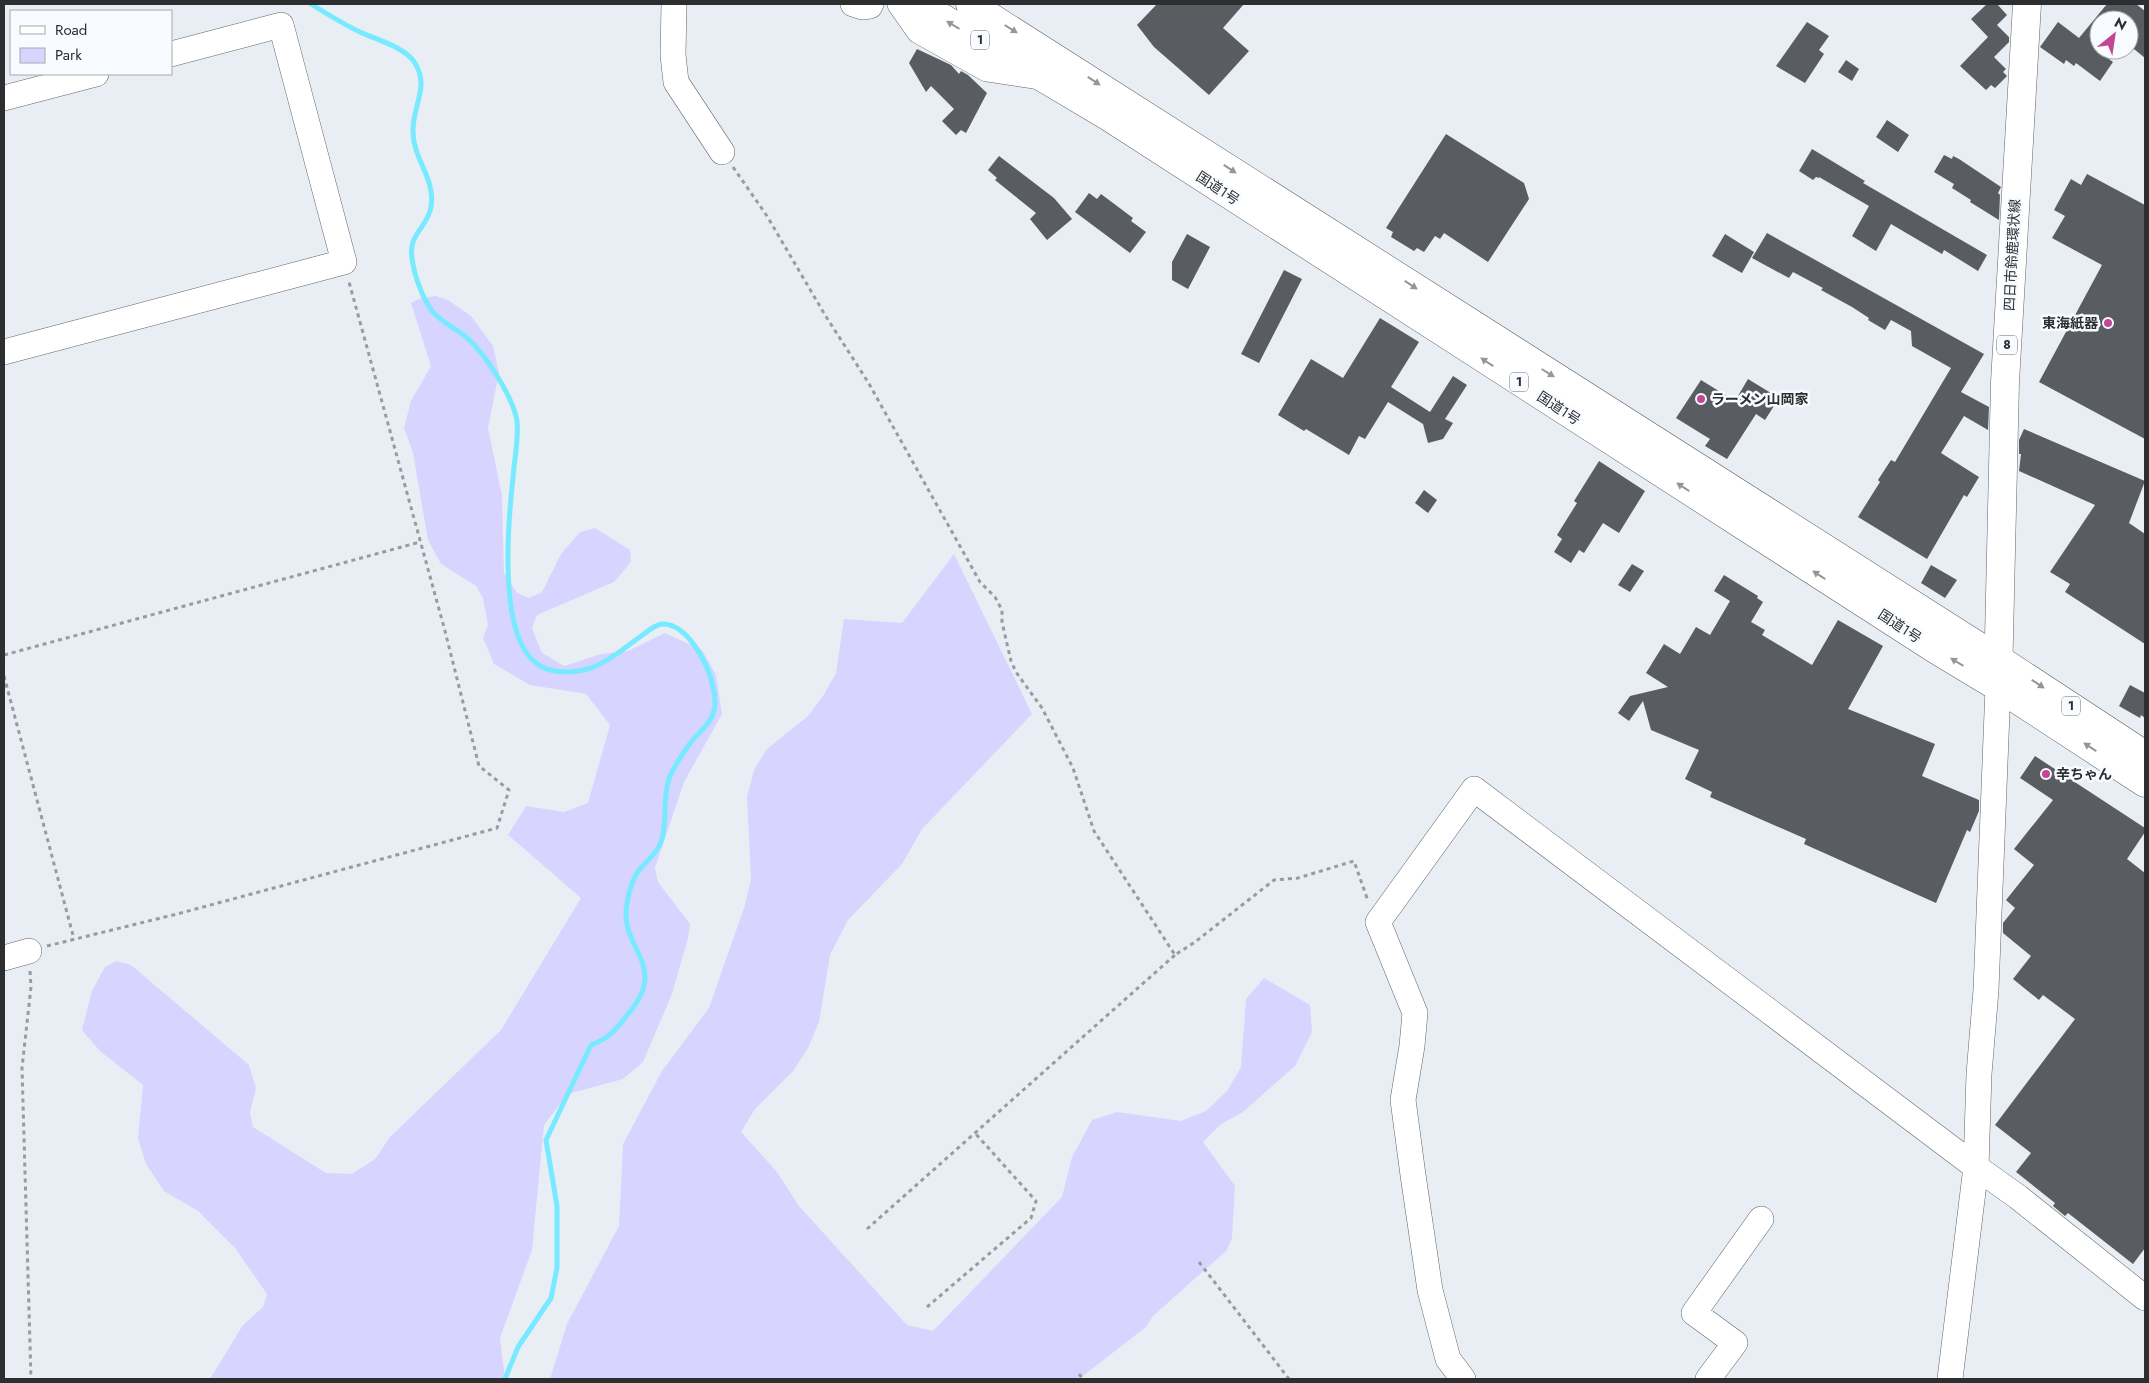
<svg xmlns="http://www.w3.org/2000/svg" width="2149" height="1383" font-family="Jost,'Noto Sans JP',sans-serif">
<rect width="100%" height="100%" fill="#e9eef4"/>
<!-- green -->
<path fill="#d7d5ff" d="M436 296 448 300 471 316 493 346 499 373 488 428 502 496 504 573 517 593 529 598 542 592 561 554 580 532 595 528 630 550 631 562 614 582 537 615 532 628 542 653 564 666 601 654 628 651 665 633 702 650 716 675 722 714 684 782 655 868 658 882 690 924 688 938 672 994 643 1062 623 1079 568 1094 544 1125 532 1250 500 1338 505 1379H210L243 1325 263 1307 267 1294 235 1248 198 1211 164 1191 146 1164 138 1139 143 1085 100 1051 82 1030 92 991 105 967 116 961 131 965 249 1065 256 1088 250 1113 253 1127 326 1173 352 1174 375 1159 390 1137 501 1030 581 898 508 835 526 806 564 812 588 803 610 725 586 694 530 685 494 664 483 638 488 625 483 598 476 586 441 564 428 540 413 453 404 428 411 401 431 366 411 303 421 298Z
M954 554 1032 714 922 829 902 864 848 920 830 955 819 1022 808 1048 794 1070 755 1109 741 1132 777 1172 799 1206 907 1325 933 1331 1062 1197 1072 1157 1092 1120 1117 1112 1181 1121 1206 1111 1227 1091 1241 1067 1246 999 1264 978 1310 1005 1312 1032 1295 1066 1243 1112 1221 1124 1203 1142 1235 1186 1232 1238 1227 1250 1153 1316 1146 1327 1079 1379H550L567 1324 619 1226 623 1144 662 1071 709 1008 745 905 751 879 747 797 754 770 767 749 808 716 823 696 836 673 844 619 902 623Z"/>
<g fill="none" stroke-linecap="round" stroke-linejoin="round">
<!-- stream -->
<path stroke="#78eaff" stroke-width="5" d="M311 4C327 14 343 24 360 32 377 40 405 47 415 63 430 88 412 106 413 132 413 159 436 179 431 207 428 227 408 234 412 258 414 275 422 297 432 311 441 322 455 328 466 337 485 353 513 397 517 421 519 439 514 460 513 478 508 523 503 590 517 633 523 652 535 668 555 671 594 677 614 655 644 634 649 630 655 625 662 624 688 623 709 666 713 687 715 695 716 706 713 714 709 726 698 733 691 742 683 753 674 766 669 779 662 799 668 822 661 842 657 853 647 861 639 870 632 880 629 891 627 903 618 950 671 964 628 1014 616 1029 610 1038 591 1045L546 1140 557 1206V1268L551 1298 518 1347 505 1379"/>
</g>
<!-- building -->
<path fill="#595c61" d="M1157 4H1244L1223 28 1249 51 1209 95 1154 47 1137 25Z
M1987 4H1997L2007 15 1997 25 2009 37V42L1994 57 2006 69 2003 72 2007 76 1995 88 1991 85 1986 90 1960 66 1988 37 1971 19Z
M2107 4H2136L2145 11V58L2129 45V20H2099V52L2113 62 2100 81 2076 63 2074 66 2066 60 2064 64 2040 47 2058 22 2079 38Z
M1807 22 1829 36 1819 50 1824 54 1805 83 1776 66Z
M917 49 951 65 959 74 961 71 968 75 987 93 966 133 961 130 956 135 942 121 954 109 931 86 926 92 909 63Z
M1846 60 1859 69 1852 81 1838 72Z
M1887 120 1909 135 1898 152 1876 137Z
M1446 134 1524 183 1529 199 1488 262 1444 233 1440 239 1435 236 1424 252 1417 248 1414 251 1391 237 1393 232 1386 228Z
M1812 149 1865 181 1863 183 1987 255 1978 271 1944 250 1942 254 1891 224 1876 251 1852 236 1869 206 1819 177V178L1816 177 1813 180 1799 171Z
M1944 155 1952 159 1953 156 1959 159 2001 187 1998 193 2000 195 1999 220 1970 202 1971 200 1952 188 1954 184 1934 172Z
M999 156 1054 198 1072 219 1047 240 1030 219 1036 213 995 180 997 178 988 170Z
M2087 174 2145 205V439L2039 382 2102 265 2052 238 2065 216 2054 210 2071 179 2081 185Z
M1089 193 1097 199 1101 194 1133 218 1131 221 1146 232 1130 253 1075 212Z
M1767 233 1984 354 1961 392 1989 407 1988 430 1964 416 1941 453 1979 477 1967 497 1964 495 1927 559 1858 517 1880 482 1878 480 1891 460 1895 462 1951 368 1912 346 1911 331 1891 320 1885 330 1868 320 1869 318 1852 307 1821 290 1823 288 1793 272 1789 278 1752 258Z
M1187 234 1210 247 1188 289 1172 280V262Z
M1725 234 1754 252 1742 273 1712 256Z
M1284 270 1302 279 1259 363 1241 354Z
M1380 318 1419 342 1391 387 1430 412 1453 376 1467 385 1445 419 1453 423 1443 439 1428 443 1423 424 1388 402 1365 439 1359 436 1349 455 1306 429 1304 431 1278 415 1311 359 1343 378Z
M1748 379 1779 398 1765 420 1756 414 1727 459 1705 446 1710 439 1676 418 1701 380 1735 401Z
M2024 429 2145 481 2129 523 2145 534V644L2065 592 2070 584 2050 572 2095 505 2019 471 2021 454H2019V440Z
M1599 461 1645 491 1619 533 1603 523 1584 553 1579 550 1571 563 1554 552 1562 539 1557 535 1577 503 1574 501Z
M1424 490 1437 500 1428 513 1415 503Z
M1632 564 1644 571 1630 592 1618 585Z
M1931 565 1957 580 1945 598 1921 583Z
M1724 575 1758 596 1757 598 1763 602 1751 622 1765 630 1762 635 1812 665 1838 620 1883 646 1848 709 1935 744 1922 776 1979 800V811L1970 832 1967 830 1936 903 1804 844 1806 839 1710 797 1712 792 1685 779 1699 750 1651 730 1643 701 1629 721 1618 713 1630 696 1668 687 1646 673 1664 644 1680 654 1696 627 1710 635 1730 601 1714 591Z
M2130 685 2145 693V718L2141 715 2140 718 2119 706Z
M2035 756 2145 828V832L2127 859 2145 873V1248L2133 1264 2068 1213 2065 1216 2053 1206 2055 1203 2016 1172 2031 1153 1995 1125 2075 1019 2043 995 2039 1000 2013 979 2031 956 2003 933V923L2015 908 2006 900 2034 865 2014 849 2053 800 2020 778Z"/>
<g fill="none" stroke-linecap="round" stroke-linejoin="round">
<!-- minor casing -->
<g stroke="#606569" stroke-width="26">
<path id="minor" d="M674 4 673 55 676 82 722 152
M853 4 862 7 870 6 871 4
M900 4 919 31 987 69 1040 77
M4 98 96 74
M4 352 344 262 281 25 171 54
M4 958 29 951
M1463 1379 1448 1359 1430 1290 1413 1175 1403 1100 1412 1046 1415 1013 1378 922 1474 789 1976 1167 2018 1197 2145 1298
M1708 1379 1735 1343 1694 1313 1761 1219
M1950 1379 1976 1167 1979 1074 1986 990 1998 687"/>
</g>
<!-- major casing -->
<g stroke="#606569" stroke-width="29">
<path id="major" d="M1998 680 2005 382 2027 4"/>
</g>
<!-- highway casing -->
<g stroke="#606569" stroke-width="29">
<path id="highway" d="M919 4 1109 117 1935 649 1998 687 2145 783
M970 4 1997 658 2145 755"/>
</g>
<!-- path -->
<path stroke="#989ba0" stroke-width="3" stroke-dasharray="4 4" stroke-linecap="butt" d="M733 167 767 216 825 315 868 382 980 582 995 597 1002 610V622L1011 661 1016 672 1042 708 1073 768 1094 831 1175 955 1195 942 1274 880 1298 878 1354 861 1368 901
M4 655 420 542
M4 676 74 939
M47 946 177 914 497 828 509 790 479 766 445 631 349 282
M30 971 31 987 22 1068 31 1379
M867 1229 1175 955
M1199 1262 1289 1379
M927 1307 1031 1218 1036 1201 975 1133
M1079 1374 1083 1379"/>
<!-- minor -->
<use href="#minor" stroke="#fff" stroke-width="25"/>
<!-- major -->
<use href="#major" stroke="#fff" stroke-width="28"/>
<!-- highway -->
<use href="#highway" stroke="#fff" stroke-width="28"/>
</g>
<!-- one-way arrows -->
<defs><path id="oneway-solid" d="M-6-.8H1V-3.2L6.5 0L1 3.2V.8H-6Z" transform="scale(1.25)"/></defs>
<g fill="#969698">
<use href="#oneway-solid" transform="translate(953 25) rotate(-149)"/>
<use href="#oneway-solid" transform="translate(1011 29) rotate(32)"/>
<use href="#oneway-solid" transform="translate(1094 81) rotate(33)"/>
<use href="#oneway-solid" transform="translate(1230 169) rotate(33)"/>
<use href="#oneway-solid" transform="translate(1411 285) rotate(33)"/>
<use href="#oneway-solid" transform="translate(1487 362) rotate(-147)"/>
<use href="#oneway-solid" transform="translate(1548 373) rotate(32)"/>
<use href="#oneway-solid" transform="translate(1683 487) rotate(-147)"/>
<use href="#oneway-solid" transform="translate(1819 575) rotate(-147)"/>
<use href="#oneway-solid" transform="translate(1957 662) rotate(-149)"/>
<use href="#oneway-solid" transform="translate(2038 684) rotate(33)"/>
<use href="#oneway-solid" transform="translate(2090 747) rotate(-147)"/>
</g>
<!-- markers -->
<g fill="#c34694" stroke="#f8fbff" stroke-width="2">
<circle cx="2108" cy="323" r="5"/>
<circle cx="1701" cy="399" r="5"/>
<circle cx="2046" cy="774" r="5"/>
</g>
<g text-anchor="middle" stroke-width="5" stroke-linejoin="round" paint-order="stroke">
<!-- shield labels -->
<g fill="#f8fbff" stroke="#696c6e" stroke-width="1">
<rect x="971" y="30.5" width="18" height="19" rx="4"/>
<rect x="1997" y="335.5" width="20" height="19" rx="4"/>
<rect x="1510" y="372.5" width="18" height="19" rx="4"/>
<rect x="2062" y="696.5" width="18" height="19" rx="4"/>
</g>
<g font-size="12" font-weight="bold" fill="#2c2e30">
<text x="980" y="44">1</text>
<text x="2007" y="349">8</text>
<text x="1519" y="386">1</text>
<text x="2071" y="710">1</text>
</g>
<!-- street labels -->
<g font-size="14" fill="#2c2e30" stroke="#f8fbff">
<text transform="translate(1218 188) rotate(33)" y="5">国道1号</text>
<text transform="translate(2012 255) rotate(-87)" y="5">四日市鈴鹿環状線</text>
<text transform="translate(1559 408) rotate(33)" y="5">国道1号</text>
<text transform="translate(1900 626) rotate(33)" y="5">国道1号</text>
</g>
<!-- poi labels -->
<g font-size="14" font-weight="bold" fill="#2c2e30" stroke="#f8fbff" text-anchor="start">
<text x="2098" y="328" text-anchor="end">東海紙器</text>
<text x="1711" y="404">ラーメン山岡家</text>
<text x="2056" y="779">辛ちゃん</text>
</g>
</g>
<!-- border -->
<rect width="2149" height="1383" fill="none" stroke="#2c2e30" stroke-width="10"/>
<!-- legend -->
<rect x="10" y="10" width="162" height="65" fill="#f8fbff" stroke="#a6a9ac"/>
<rect x="20" y="26" width="25" height="8" fill="#ffffff" stroke="#a6a9ac"/>
<text x="55" y="35" font-size="15" fill="#2c2e30">Road</text>
<rect x="20" y="48" width="25" height="15" fill="#d7d5ff" stroke="#a6a9ac"/>
<text x="55" y="60" font-size="15" fill="#2c2e30">Park</text>
<!-- north arrow -->
<g transform="translate(2114 35) rotate(30)"><circle r="24" fill="#f8fbff" stroke="#a6a9ac"/>
<path d="M0-4L9 19L0 12L-9 19Z" fill="#c34694"/>
<text y="-8" font-size="14" font-weight="bold" text-anchor="middle" fill="#2c2e30">N</text>
</g>
</svg>
